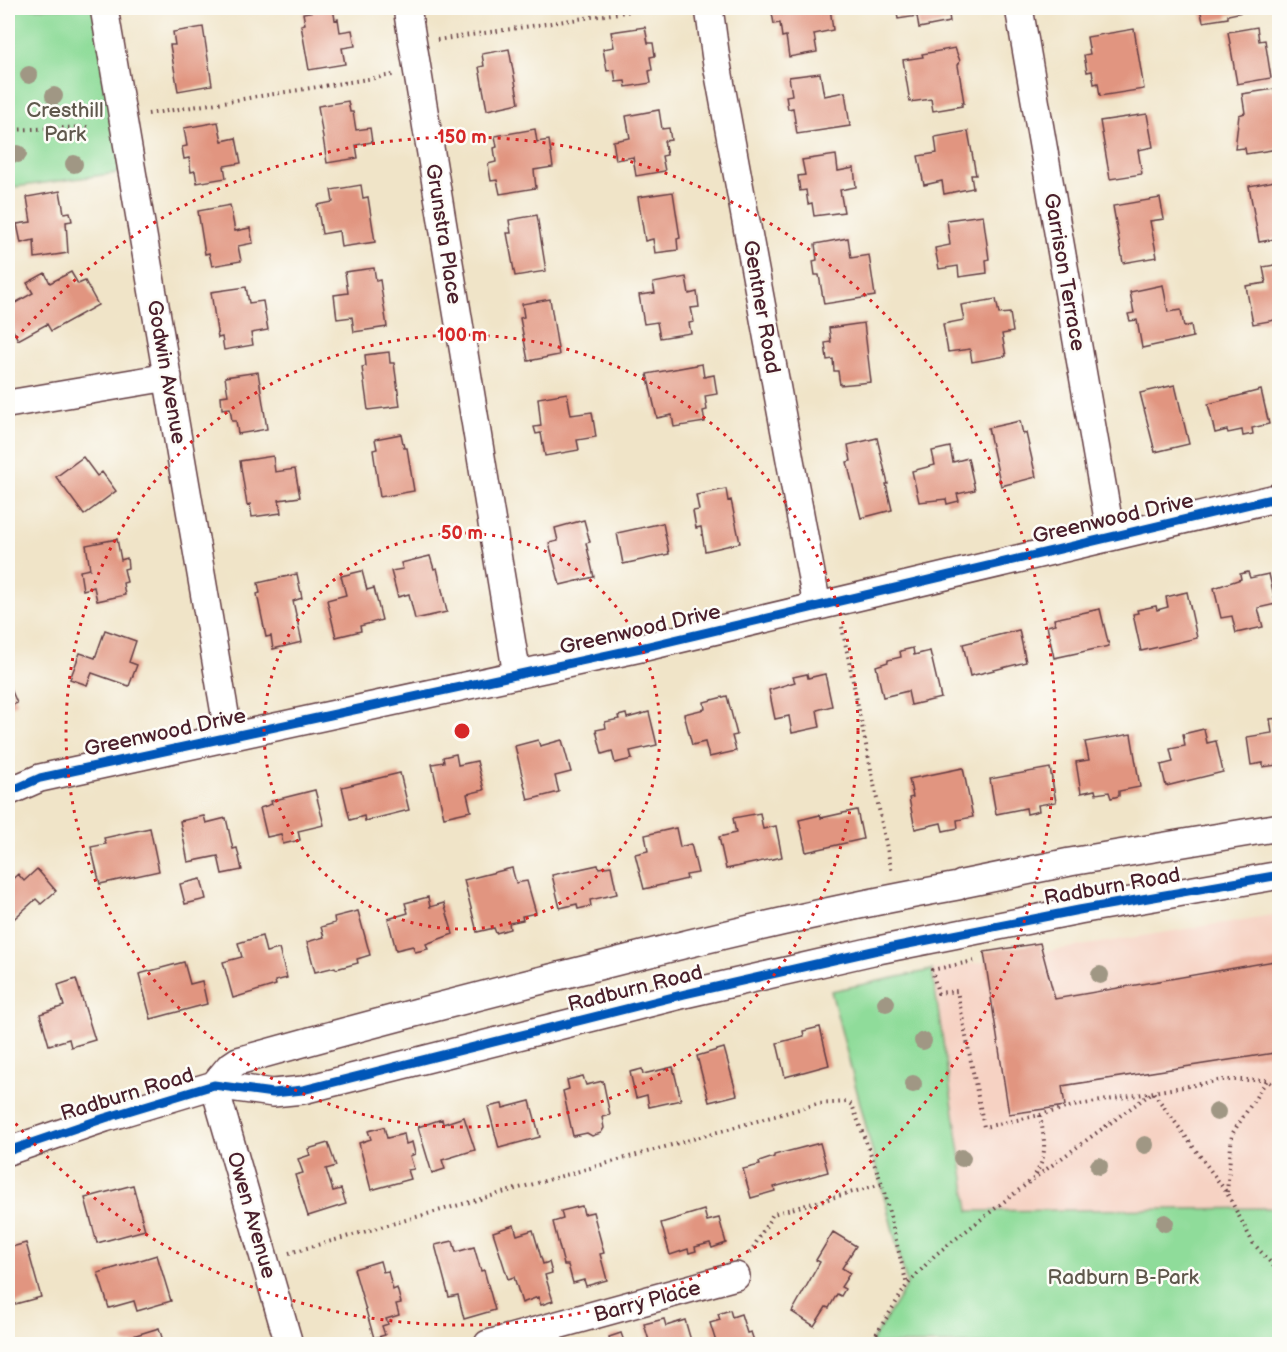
<svg xmlns="http://www.w3.org/2000/svg" width="1287" height="1352" font-family="'Balsamiq Sans',sans-serif">
<rect width="100%" height="100%" fill="#fdfcf7"/>
<filter id="ink" filterUnits="userSpaceOnUse"><feTurbulence type="fractalNoise" baseFrequency=".0167" numOctaves="2"/><feDisplacementMap in="SourceGraphic" scale="12" xChannelSelector="R" yChannelSelector="G"/><feConvolveMatrix kernelMatrix="1 2 1 2 8 2 1 2 1" color-interpolation-filters="sRGB"/></filter>
<filter id="wash" filterUnits="userSpaceOnUse"><feTurbulence type="fractalNoise" baseFrequency=".008" numOctaves="4" result="noise"/><feDisplacementMap in="SourceGraphic" scale="24" xChannelSelector="R" yChannelSelector="G"/><feGaussianBlur stdDeviation="1.35" result="paint"/><feColorMatrix in="noise" values="0 0 0 0 0 0 0 0 0 0 0 0 0 0 0 0 0 1.4 0 .05"/><feComposite in="paint" operator="in"/></filter>
<g filter="url(#wash)">
<rect width="100%" height="100%" fill="#f0e4c8"/>
<!-- built -->
<path fill="#f6d2c3" d="M1279 914V1208L969 1211 932 970Z"/>
<!-- green -->
<path fill="#8fdc9a" stroke="#6c7e62" stroke-width="1.5" d="M8 8H104L132 171 8 188Z
M932 970 969 1211 1279 1208V1344H870L907 1285 831 991Z"/>
<g id="blocks">
<!-- building -->
<path fill="#e19580" d="M333 8 335 20 338 19 340 32 352 30 355 46 342 48 345 64 309 70 301 25 305 24 303 13Z
M470 8H505V10L472 15Z
M776 8H830L833 30 814 34 817 52 789 57 786 36 782 37 780 23 774 24 772 13 777 12Z
M896 8H948L950 22 919 28 917 16 898 19Z
M1200 8H1246L1247 11 1228 15V18L1203 22Z
M203 27 212 85 178 91 170 45H175L173 32Z
M645 27 648 43H653L655 56 650 57 652 70 649 71 651 83 626 87 625 81 616 82 614 70 607 71 603 49 614 47 611 32Z
M1257 27 1259 41 1265 40 1271 78 1237 84 1228 32Z
M1134 29 1144 89 1100 96 1098 83 1094 84 1092 71 1087 72 1084 55 1090 54 1087 37Z
M955 48 960 61 958 65 964 103H962V106L933 111 931 99 910 102 903 60 923 57 922 54Z
M509 49 519 103 487 110 479 67 484 66 482 54Z
M820 73 824 96 845 92 850 126 797 134 793 108 788 109 786 96 792 95 789 77Z
M1274 89 1280 119V131L1276 132 1278 149 1246 154 1245 148 1235 149 1239 115 1245 113 1242 94Z
M348 101 350 112H353L356 130 370 128 372 142 356 145 358 158 327 163 318 106Z
M659 110 662 129 669 128 671 140 664 141 667 155 662 156 665 171 636 176 633 157 616 160 613 141 630 138 626 116Z
M1147 114 1153 147 1138 150 1142 174 1110 179 1100 121Z
M218 122 222 141 236 138 241 163 224 166 226 178 197 183 195 171 191 172 189 158 184 159 182 147 187 146 184 128Z
M535 129 537 142 549 140 553 167 534 170 536 188 500 194 497 180 491 181 488 164 496 162 494 148 497 147 495 136Z
M968 131 976 175H971L973 188 944 194 942 181 924 185 918 156 937 153 935 137Z
M836 155 838 171 854 168 856 187 840 190 844 212 814 216 812 203 808 204 806 190 800 191 798 176 805 175 802 160Z
M1280 180V238L1259 242 1249 186Z
M361 185 363 198 368 197 375 242 341 247 339 231 322 234 317 205 333 202 331 190Z
M60 191 64 213 70 212 72 221 66 222 68 253 35 258 34 240 21 243 17 224 31 222 27 197Z
M673 192 680 238 677 239 678 250 655 253 653 239 645 241 638 197Z
M1160 198 1164 219 1150 221 1157 257 1123 263 1113 206Z
M230 205 235 231 250 228 253 243 238 246 241 261 212 266 209 253 205 254 198 211Z
M537 215 546 271 515 276 507 233H511L509 220Z
M983 215 989 259 986 260 987 273 959 277 958 266 939 269 935 248 950 245 947 220Z
M848 238 851 258 869 255 875 296 824 304 819 275H815L813 261 817 260 815 244Z
M1280 264V319L1253 324 1246 286 1266 283 1263 267Z
M374 268 376 281 380 280 387 327 354 332 352 317 337 319 334 295 348 293 345 272Z
M71 272 78 284 85 281 98 305 51 331 47 324 18 340 8 320V307L33 293 27 283 45 273 50 283Z
M686 277 689 294 697 292 699 307 691 308 694 322 689 323 691 333 660 338 657 322 644 324 639 295 655 293 653 283Z
M1163 285 1168 312 1181 310 1184 327 1191 325 1193 337 1142 348 1137 320 1130 321 1128 314 1134 313 1130 292Z
M246 287 249 303 263 301 268 330 251 333 253 345 224 350 222 337 218 338 211 292Z
M550 299 559 355 528 361 520 318 524 317 522 304Z
M996 299 999 314 1010 313 1013 332 1002 334 1006 356 972 362 970 349 948 352 943 324 964 320 961 305Z
M864 323 871 382 840 385 838 371H834L833 359 827 360 825 343 831 342 829 328Z
M389 352 390 363H394L400 406 368 410 362 367 366 366 365 355Z
M702 364 704 377 714 375 717 394 705 396 707 410 703 411 705 422 674 427 672 415 657 418 647 374Z
M258 372 267 429 238 434 236 421H232L230 408 222 409 221 396 228 395 225 377Z
M1175 385 1189 444 1155 452 1140 393Z
M1261 390 1269 424 1252 428 1253 434 1243 436 1242 430 1228 433 1227 430 1215 433 1208 404Z
M567 393 571 415 592 412 596 437 577 440 579 450 545 456 541 433 536 434 534 427 541 426 538 398Z
M1020 421 1023 434 1026 433 1036 477 1001 486 988 428Z
M401 434 404 448H407L414 491 380 497 373 450 377 449 375 439Z
M877 438 888 484H886L892 510 861 518 847 462 851 461 848 445Z
M950 447 953 462 968 458 975 490 957 494 959 501 947 504 946 499 919 502 912 471 935 465 932 451Z
M273 456 275 472 295 469 300 497 279 500 281 513 252 517 250 504 247 505 240 461Z
M83 457 97 476 102 472 116 491 84 515 56 477Z
M726 489 728 501 731 500 740 543 705 551 701 527 696 528 693 511 699 510 696 495Z
M584 520 590 542 586 543 594 577 560 585 549 543 558 541 555 528Z
M663 523 669 554 623 564 617 533Z
M117 539 121 560 127 558 128 568 124 569 127 582 123 583 125 595 97 601 94 587 83 590 80 571 90 569 86 545Z
M430 556 434 569 437 568 447 612 415 619 409 594 398 597 391 571 403 569 401 563Z
M362 571 367 590 374 588 382 620 360 626 361 631 336 637 327 600 346 595 341 576Z
M1248 572 1250 578 1269 574 1276 604 1258 608 1263 627 1236 633 1232 616 1221 618 1214 588 1241 579 1240 574Z
M297 574 302 598 293 601 302 642 273 649 271 636 266 637 257 594 260 593 258 583Z
M1187 592 1197 638 1141 651 1133 614 1138 613 1137 610 1156 606 1157 610 1168 607 1166 597Z
M1100 609 1109 646 1054 658 1047 626 1055 624 1054 619Z
M105 630 136 641 129 662 137 665 129 686 92 673 87 685 70 679 80 653 95 658Z
M1019 630 1026 662 970 676 963 644Z
M913 648 914 655 930 651 941 698 911 705 908 691 883 697 876 666 888 662V660L901 657 900 651Z
M807 674 808 678 825 674 832 706 817 710 820 727 792 733 789 716 775 719 769 690 795 682 793 677Z
M8 682 17 703 8 707Z
M727 696 737 735 732 736 736 751 709 757 705 742 692 745 684 714 705 709 704 702Z
M649 712 657 745 630 751 632 759 615 763 612 751 602 754 596 730 606 728 605 722 619 719 618 716 626 714 627 718Z
M1280 718V771H1277V765L1263 767V763L1251 765 1247 737 1272 733 1270 719Z
M1204 729 1207 743 1216 741 1223 772 1166 786 1161 765 1173 762 1170 749 1185 746 1183 734Z
M1131 734 1140 787 1119 791V796L1111 798 1109 792 1096 794 1095 790 1081 793 1076 762 1089 760 1085 742Z
M538 740 540 746 562 740 571 772 555 776 559 792 528 800 515 746Z
M456 754 458 765 477 761 484 790 467 794 471 811 444 817 432 764 444 762 443 757Z
M963 768 973 817 957 820 958 828 943 831 941 823 915 829 909 798 913 797 909 779Z
M1050 768 1056 802 1038 805 1039 811 1027 814 1026 808 996 814 990 779Z
M400 773 409 810 365 821 364 816 350 820 342 787Z
M315 790 324 825 298 831 300 840 283 844 281 834 267 837 260 808 272 804 271 801Z
M857 810 863 839 806 852 799 820 820 815 821 818Z
M760 813 763 829 776 826 782 857 726 869 719 837 736 833 733 818Z
M204 816 206 823 226 818 233 849 237 848 242 870 222 874 218 856 188 862 180 821Z
M150 828 159 871 100 884 91 847 106 844 104 838Z
M676 828 680 847 691 844 698 873 686 875 687 879 644 889 635 854 648 851 645 835Z
M598 865 599 868 611 866 617 894 590 900 591 906 578 909 577 904 560 908 552 875Z
M512 868 516 883 527 881 536 913 522 916 523 920 509 923 510 929 496 933 494 928 477 932 464 880Z
M37 869 56 891 41 904 36 899 8 924V883L18 874 24 881Z
M201 879 206 899 185 904 180 884Z
M428 897 430 907 444 903 453 934 426 944 428 949 415 952 413 946 396 950 388 919 408 913 405 903Z
M358 911 370 955 357 959 358 963 336 969 335 967 315 972 307 942 324 937 321 927 335 923 334 917Z
M262 936 266 952 279 949 287 978 275 981 276 985 233 998 223 962 242 957 238 943Z
M1040 943 1055 999 1280 960V1052L1062 1086 1065 1106 1009 1114 984 952Z
M184 962 190 984 202 981 207 1004 151 1019 139 974Z
M76 979 95 1040 71 1047 69 1039 49 1045 40 1014 64 1006 58 985Z
M820 1027 829 1065 785 1077 777 1043 804 1036 803 1031Z
M724 1048 737 1095 709 1102 697 1056Z
M673 1067 681 1100 649 1107 647 1095 636 1098 630 1072 642 1069 643 1074Z
M583 1076 586 1085 603 1081 610 1115 602 1117 604 1128 601 1133 592 1136 587 1133 573 1136 563 1091 569 1089 567 1080Z
M530 1101 540 1137 499 1148 488 1107 502 1104 503 1108Z
M464 1117 475 1150 442 1160 445 1169 432 1173 418 1127 442 1119 443 1124Z
M384 1127 387 1138 404 1134 406 1144 412 1142 415 1154 410 1156 414 1169 408 1170 411 1179 371 1190 359 1143 371 1139 368 1131Z
M328 1143 336 1166 326 1169 333 1191 341 1189 346 1204 308 1216 295 1175 303 1173 298 1159 310 1155 308 1149Z
M820 1143 828 1172 774 1187 775 1191 751 1198 743 1169 760 1165 759 1162 774 1157V1155Z
M133 1185 145 1230 97 1243 85 1198Z
M582 1206 584 1214 593 1212 604 1253 600 1254 607 1280 586 1286 584 1280 573 1283 568 1265H564L553 1222 563 1219 561 1211Z
M704 1210 707 1221 719 1218 726 1243 712 1248 710 1243 695 1247 696 1251 689 1253 688 1249 670 1255 661 1223Z
M514 1225 517 1235 533 1230 543 1264 549 1262 552 1273 545 1275 553 1301 541 1305 538 1297 522 1303 514 1277 508 1279 493 1232Z
M833 1232 856 1246 842 1268 850 1273 841 1287 845 1289 841 1296 837 1294 829 1308 826 1307 814 1326 792 1312 820 1262 816 1260Z
M453 1241 456 1252 474 1247 481 1271 484 1270 495 1310 464 1319 458 1295 449 1297 435 1245Z
M26 1243 41 1297 8 1306V1248Z
M157 1255 171 1301 137 1311 134 1301 109 1308 98 1273Z
M380 1261 383 1272 388 1271 393 1290 397 1288 401 1303 396 1304 399 1315 386 1319 388 1324 382 1326 385 1335 374 1338 354 1269Z
M730 1310 732 1317 741 1314 747 1333 751 1332 755 1344H711L716 1342 710 1323 720 1320 718 1314Z
M664 1319 666 1326 685 1320 692 1344H650L644 1324Z
M159 1328 164 1344H125L123 1339Z
M621 1333 625 1344H611L609 1337Z"/>
</g>
</g>
<g filter="url(#ink)">
<use href="#blocks" fill-opacity="0" stroke="#633d43" stroke-width="1.5"/>
<g fill="none" stroke-linecap="round" stroke-linejoin="round">
<!-- minor casing -->
<g stroke="#633d43" stroke-width="30">
<path id="minor" d="M104 8 229 737
M407 8 517 675
M709 8 716 59 817 606
M1019 8 1111 536
M8 404 168 377
M8 792 40 778 645 647 1280 497
M214 1085 229 1067 238 1061C359 1027 481 995 603 965 720 935 839 907 958 886L962 884 1070 862 1280 827
M214 1085 289 1344
M8 1151 105 1118 214 1085 273 1093 303 1090 685 994 873 951 1079 910 1280 875
M488 1344 736 1276"/>
</g>
<!-- path -->
<path stroke="#633d43" stroke-width="4" stroke-dasharray="1.5 4.5" stroke-linecap="butt" d="M437 40 652 8
M148 114 393 75
M8 130 89 127
M842 627 892 873
M974 961 932 970 938 993 957 991 984 1127 1040 1115C1044 1139 1049 1155 1034 1176
M1040 1115 1073 1106 1223 1080H1267
M1227 1192 1232 1134 1267 1080 1280 1090
M289 1253 817 1104 847 1102 852 1105 882 1184 907 1285
M750 1253 773 1214 882 1184
M870 1344 907 1285 935 1255 1037 1176 1153 1092 1227 1193 1253 1243 1280 1273"/>
<!-- minor -->
<use href="#minor" stroke="#fff" stroke-width="27"/>
<!-- cycleway casing -->
<g stroke="#fdfcf7" stroke-width="13">
<path id="cycleway" d="M8 792 40 778 645 647 1280 497
M8 1151 105 1118 214 1085 273 1093 303 1090 685 994 873 951 1079 910 1280 875"/>
</g>
<!-- cycleway -->
<use href="#cycleway" stroke="#0057b8" stroke-width="9"/>
</g>
<!-- trees -->
<g fill="#a09784">
<circle cx="29" cy="75" r="9"/>
<circle cx="54" cy="96" r="9"/>
<circle cx="18" cy="154" r="9"/>
<circle cx="74" cy="164" r="9"/>
<circle cx="1100" cy="975" r="9"/>
<circle cx="886" cy="1003" r="9"/>
<circle cx="923" cy="1041" r="9"/>
<circle cx="913" cy="1084" r="9"/>
<circle cx="1217" cy="1112" r="9"/>
<circle cx="1145" cy="1145" r="9"/>
<circle cx="962" cy="1158" r="9"/>
<circle cx="1099" cy="1166" r="9"/>
<circle cx="1165" cy="1223" r="9"/>
</g>
</g>
<!-- distance rings -->
<g fill="none" stroke="#d62828" stroke-width="3" stroke-dasharray="3 6">
<circle cx="462" cy="731" r="198"/>
<circle cx="462" cy="731" r="396"/>
<path d="M10 345A594 594 0 1 1 10 1117"/>
</g>
<g text-anchor="middle" stroke-width="5" stroke-linejoin="round" paint-order="stroke">
<!-- park labels -->
<g font-size="21" fill="#5f584c" stroke="#fdfcf7">
<text x="65" y="117">Cresthill<tspan x="65" dy="24">Park</tspan></text>
<text x="1123" y="1284">Radburn B-Park</text>
</g>
<!-- street labels -->
<g font-size="21" fill="#4a1f2b" stroke="#fdfcf7">
<text transform="translate(444 234) rotate(81)" y="7">Grunstra Place</text>
<text transform="translate(1065 272) rotate(80)" y="7">Garrison Terrace</text>
<text transform="translate(762 307) rotate(80)" y="7">Gentner Road</text>
<text transform="translate(167 372) rotate(80)" y="7">Godwin Avenue</text>
<text transform="translate(1113 518) rotate(-13)" y="7">Greenwood Drive</text>
<text transform="translate(640 629) rotate(-13)" y="7">Greenwood Drive</text>
<text transform="translate(165 732) rotate(-12)" y="7">Greenwood Drive</text>
<text transform="translate(1112 886) rotate(-10)" y="7">Radburn Road</text>
<text transform="translate(635 988) rotate(-14)" y="7">Radburn Road</text>
<text transform="translate(127 1094) rotate(-17)" y="7">Radburn Road</text>
<text transform="translate(252 1215) rotate(74)" y="7">Owen Avenue</text>
<text transform="translate(647 1301) rotate(-15)" y="7">Barry Place</text>
</g>
</g>
<circle cx="462" cy="731" r="9" fill="#d62828" stroke="#fdfcf7" stroke-width="3"/>
<g font-size="18" text-anchor="middle" font-weight="bold" fill="#d62828" stroke="#fdfcf7" stroke-width="5" stroke-linejoin="round" paint-order="stroke">
<text x="462" y="143">150 m</text>
<text x="462" y="341">100 m</text>
<text x="462" y="539">50 m</text>
</g>
<!-- margin -->
<rect width="1287" height="1352" fill="none" stroke="#fdfcf7" stroke-width="30"/>
</svg>
